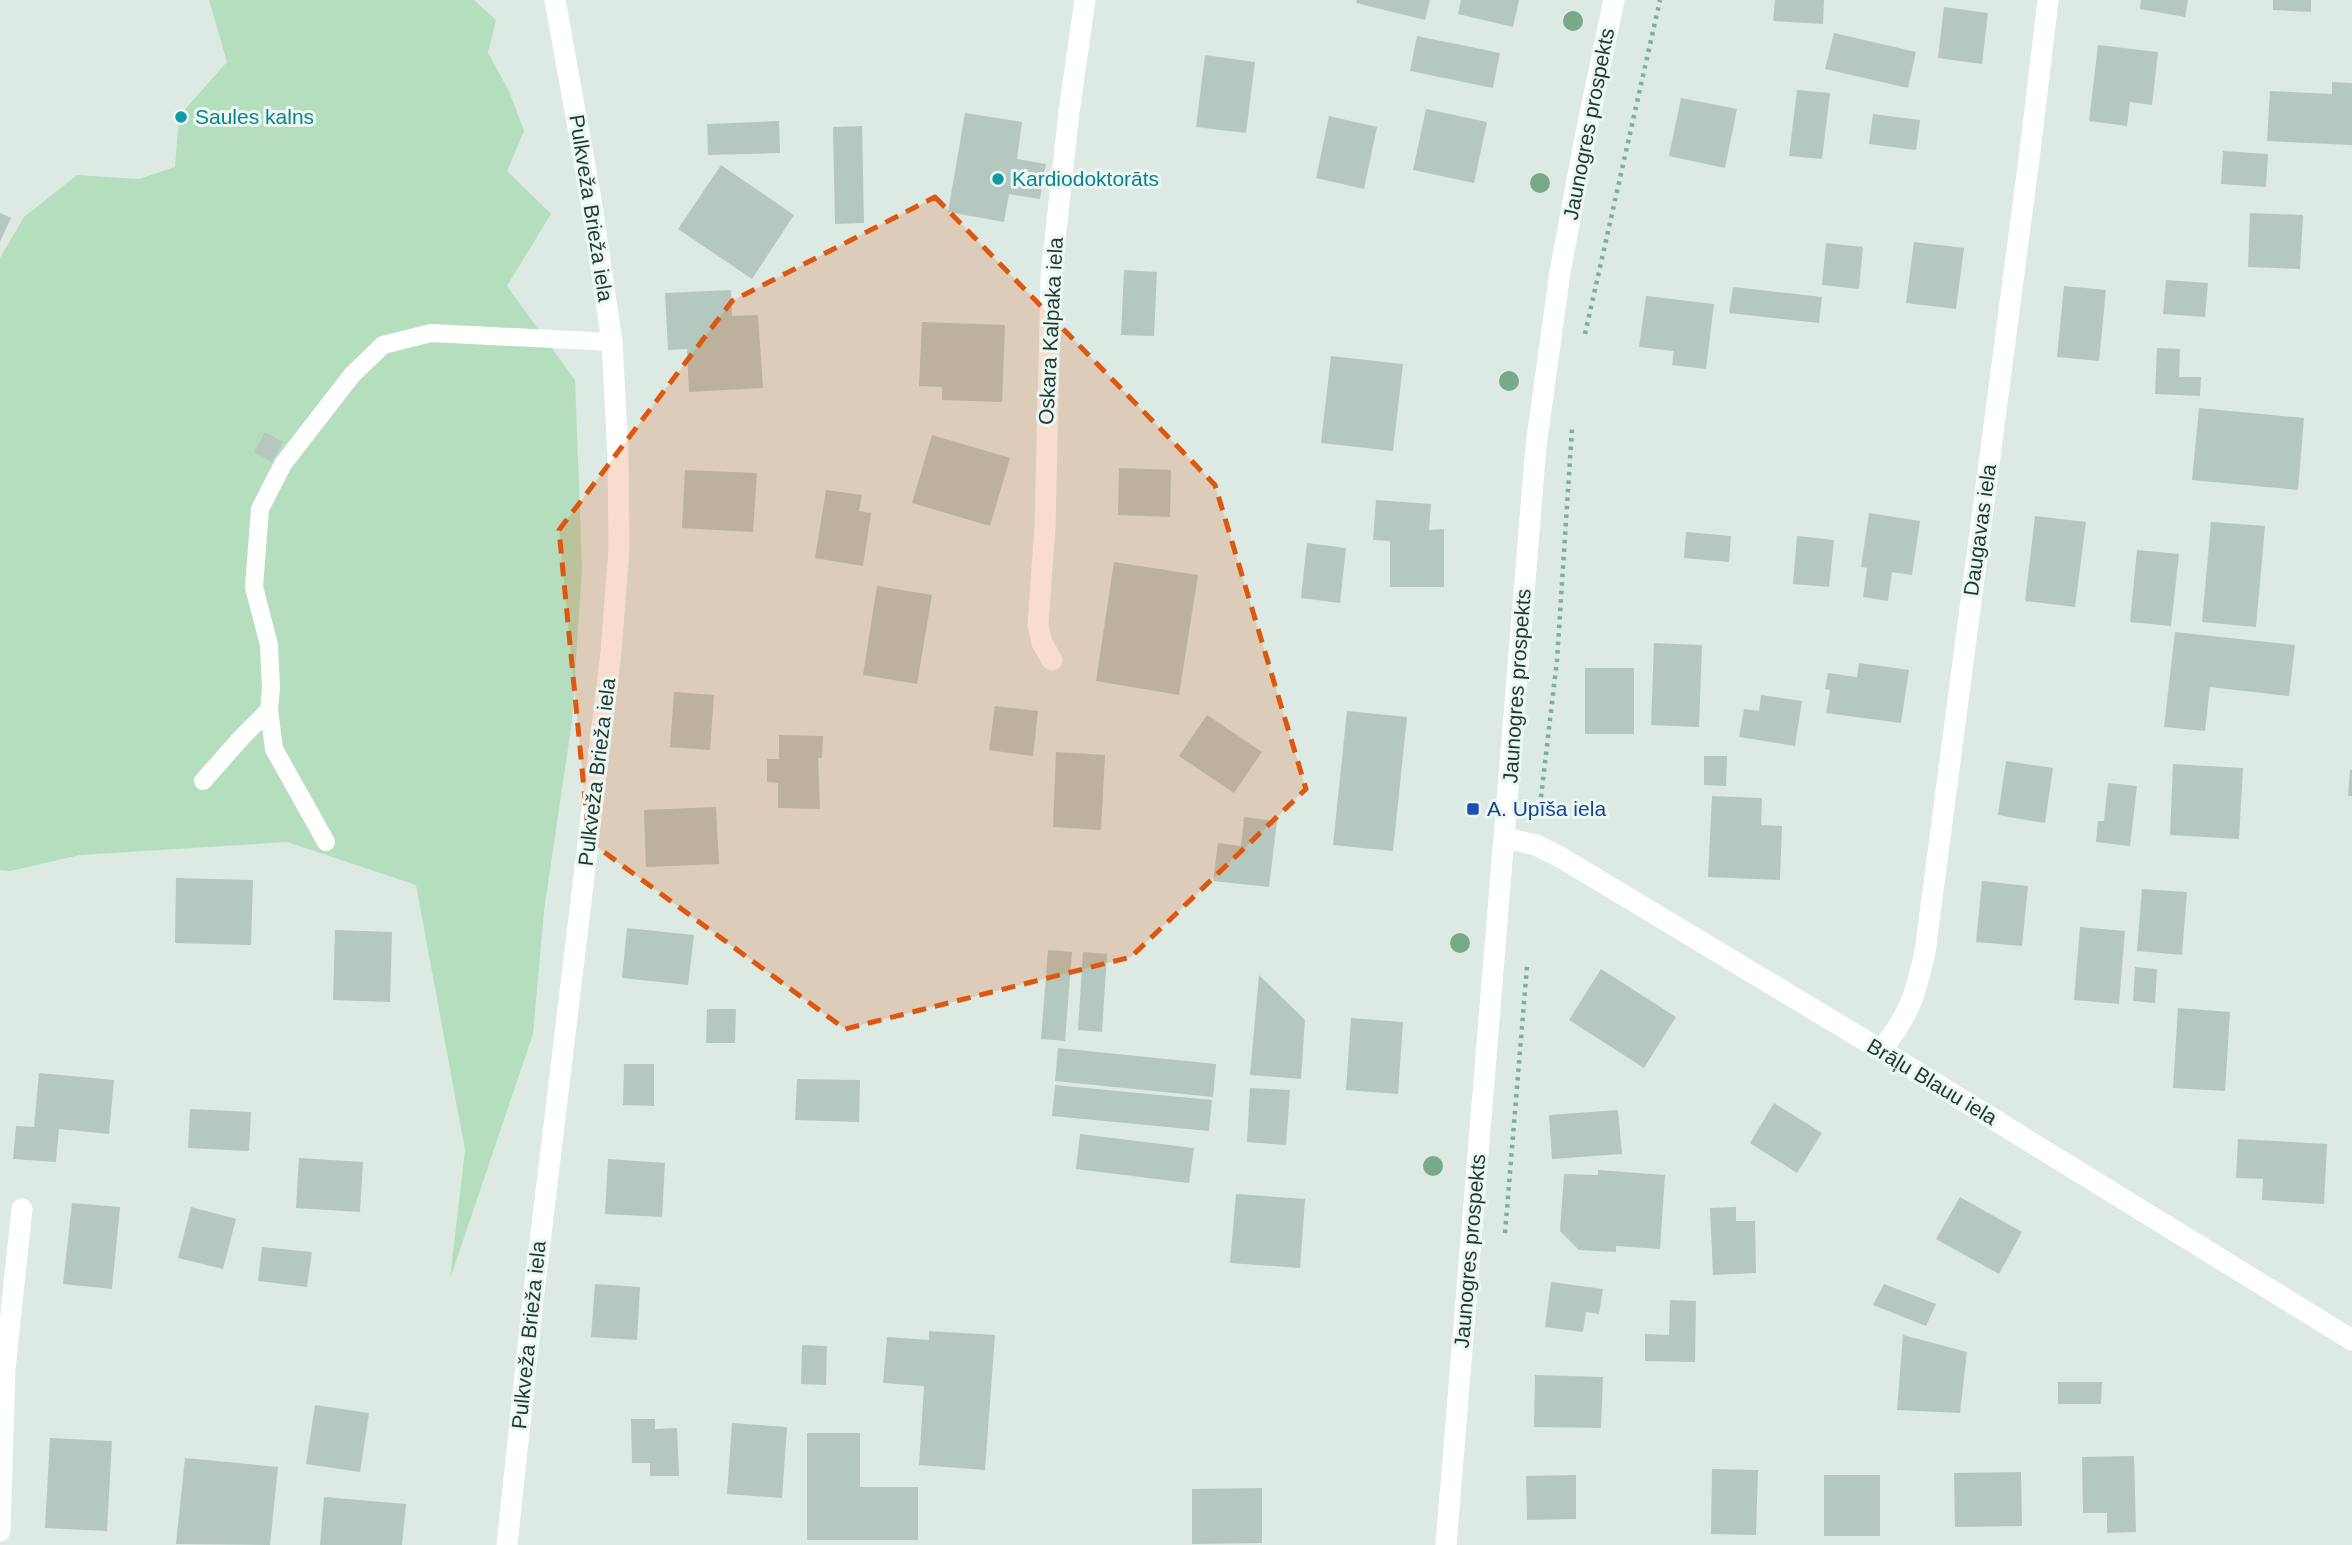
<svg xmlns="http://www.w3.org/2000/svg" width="2352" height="1545" font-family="Helvetica,sans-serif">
<rect width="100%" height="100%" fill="#ddeae4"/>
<!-- green -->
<path fill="#b4debd" d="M209 0H474L496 20 488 53 509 91 524 131 507 171 551 214 507 286 575 380 582 568 572 721 544 911 533 1034 450 1279 465 1150 416 885 287 842 80 855 10 871 0 870V258L24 217 77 175 139 179 175 167 179 116 227 62Z"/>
<!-- building -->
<path fill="#b5c8bf" d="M1357 0H1430L1425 20 1356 3Z
M1461 0H1519L1513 27 1458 14Z
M1775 0H1824L1823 24 1773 21Z
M2141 0H2188L2185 17 2140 9Z
M2273 0H2311V12L2273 10Z
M1944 7 1988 13 1982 64 1938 58Z
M1834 33 1916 52 1908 88 1825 69Z
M1417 36 1500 53 1493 88 1410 71Z
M2098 45 2158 52 2152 105 2130 102 2127 126 2089 121Z
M1205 55 1255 62 1246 133 1196 127Z
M2332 82 2352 83V145L2267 141 2270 91 2332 94Z
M1797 90 1830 93 1822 159 1789 156Z
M1681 98 1737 109 1725 168 1669 156Z
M1426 109 1487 122 1474 183 1413 170Z
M965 113 1022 122 1017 159 1046 164 1040 199 1009 194 1004 222 948 212Z
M1873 114 1920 120 1916 150 1869 144Z
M1329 116 1377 127 1364 189 1316 178Z
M779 121 780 153 708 155 707 124Z
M862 126 864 223 835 224 833 127Z
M2223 151 2268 154 2266 187 2221 184Z
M721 165 794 215 752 279 678 229Z
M0 213 11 218 0 242Z
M2250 213 2303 215 2300 269 2248 267Z
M1914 242 1964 248 1956 309 1906 303Z
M1826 243 1863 247 1859 289 1822 285Z
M1124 270 1157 272 1154 336 1121 335Z
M2166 280 2208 283 2205 317 2163 314Z
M2064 286 2106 290 2099 361 2057 357Z
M1733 287 1822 297 1819 323 1729 313Z
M731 290 732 316 758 315 763 388 689 392 687 349 668 350 665 293Z
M1646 296 1714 304 1706 369 1672 365 1674 351 1639 347Z
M922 322 1005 325 1002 402 942 400V387L919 386Z
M2157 348 2180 349 2179 377H2201L2200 396 2155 394Z
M1331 356 1403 364 1393 451 1321 443Z
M2199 408 2304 418 2298 490 2192 480Z
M265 432 283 442 272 462 254 452Z
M932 435 1010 458 990 526 912 503Z
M1119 468 1171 470 1170 517 1118 515Z
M685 470 757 473 753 532 682 528Z
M826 490 862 495 859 511 871 513 863 566 815 558Z
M1376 500 1431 504 1429 530 1444 529V587H1390V541L1373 540Z
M1869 513 1920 521 1912 575 1892 572 1888 601 1863 597 1867 568 1861 567Z
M2035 516 2086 522 2075 607 2025 601Z
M2211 522 2265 526 2256 627 2202 622Z
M1686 532 1731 536 1729 562 1684 558Z
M1797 536 1834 540 1829 587 1793 584Z
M1307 543 1346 548 1340 603 1301 598Z
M2137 550 2179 554 2171 626 2130 622Z
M1114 562 1198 575 1179 695 1096 681Z
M877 586 932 595 917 684 863 675Z
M2175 632 2295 645 2289 696 2210 687 2205 731 2164 727Z
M1654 643 1702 645 1699 727 1651 725Z
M1859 663 1909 670 1901 723 1826 713 1830 690 1825 689 1828 673 1857 677Z
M1585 668H1634V734H1585Z
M674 692 714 695 710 750 670 747Z
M1761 695 1802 701 1795 746 1739 737 1744 709 1759 711Z
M995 706 1038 711 1033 756 989 750Z
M1347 711 1407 717 1393 851 1333 845Z
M1207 715 1262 752 1234 793 1179 756Z
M779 735 823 736 822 758H818L820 809 778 808V783L767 782V759H779Z
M1056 752 1105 755 1101 830 1053 827Z
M1704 756H1727L1726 786 1704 785Z
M2006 761 2053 768 2045 823 1998 815Z
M2173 764 2243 768 2239 839 2170 835Z
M2350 770H2352V796H2348Z
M2108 783 2137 786 2130 846 2096 842 2098 821H2104Z
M1712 796 1762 798 1761 825 1782 826 1780 880 1708 877Z
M716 807 719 864 646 867 644 810Z
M1244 817 1277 821 1269 887 1213 881 1218 843 1241 846Z
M176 878 253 880 251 945 175 943Z
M1982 881 2028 886 2022 946 1976 942Z
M2142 889 2187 892 2182 955 2137 951Z
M2080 927 2125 931 2119 1004 2074 1000Z
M627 928 694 935 688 985 622 978Z
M335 930 392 932 390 1002 333 1000Z
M1048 950 1072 952 1065 1041 1041 1039Z
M1083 952 1107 954 1102 1032 1078 1030Z
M2135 967 2157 969 2155 1003 2133 1001Z
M1601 969 1676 1017 1644 1068 1569 1020Z
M1259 975 1305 1020 1301 1079 1250 1075Z
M2178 1008 2230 1012 2225 1091 2173 1088Z
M707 1009H736L735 1043H706Z
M1351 1018 1403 1022 1398 1094 1346 1090Z
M1058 1048 1216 1064 1213 1097 1055 1081Z
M624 1064H654V1106L623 1105Z
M39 1073 114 1080 109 1134 59 1129 56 1162 13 1159 16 1126 34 1127Z
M797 1079 860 1080 859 1122 795 1120Z
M1055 1085 1212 1100 1209 1131 1052 1116Z
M1250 1088 1290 1090 1286 1145 1247 1142Z
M1774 1103 1822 1133 1797 1173 1750 1143Z
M190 1109 251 1112 249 1151 188 1148Z
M1618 1110 1622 1154 1552 1159 1549 1115Z
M1080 1134 1194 1148 1189 1183 1076 1169Z
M2238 1139 2327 1144 2324 1204 2262 1200 2263 1179 2236 1178Z
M299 1158 363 1162 360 1212 296 1208Z
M608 1159 665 1163 662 1217 605 1214Z
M1598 1170 1665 1175 1660 1249 1616 1246V1252L1579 1250 1560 1231 1564 1174 1598 1175Z
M1236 1194 1305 1199 1300 1268 1230 1263Z
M1960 1197 2022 1232 1999 1274 1936 1239Z
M72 1203 120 1207 112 1289 63 1284Z
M191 1207 236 1219 223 1269 178 1258Z
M1736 1207V1221H1755L1756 1273 1713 1275 1710 1208Z
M262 1247 312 1252 307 1287 258 1281Z
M1551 1282 1603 1289 1599 1314 1586 1312 1583 1332 1545 1327Z
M595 1284 640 1287 637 1340 591 1337Z
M1884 1284 1936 1304 1926 1326 1873 1305Z
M1670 1300 1696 1301 1695 1362 1645 1361V1334L1669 1335Z
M929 1331 995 1335 985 1470 919 1465 924 1386 883 1383 887 1337 929 1340Z
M1903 1335 1967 1352 1960 1413 1897 1410Z
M802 1345 827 1346 826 1385 801 1384Z
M1535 1375 1603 1377 1601 1428 1534 1427Z
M2058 1382H2102L2101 1404H2058Z
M315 1405 369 1413 360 1472 306 1464Z
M631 1419H655V1429L677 1428 679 1476H650V1463H632Z
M732 1423 787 1427 782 1498 727 1494Z
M807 1433H860V1487H918V1540H807Z
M50 1438 112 1441 107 1531 45 1528Z
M2134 1456 2136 1532 2107 1533V1513H2083L2082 1457Z
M185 1458 278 1467 270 1545 176 1544Z
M1712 1469 1758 1470 1756 1535 1711 1534Z
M2021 1472 2022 1526 1955 1527 1954 1473Z
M1576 1475V1519L1527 1520 1526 1476Z
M1824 1475H1880V1536H1824Z
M1262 1488V1543L1192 1544V1489Z
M324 1497 406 1504 402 1545H320Z"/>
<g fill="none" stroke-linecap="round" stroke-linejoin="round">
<!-- path -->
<path stroke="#7bb09d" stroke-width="4.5" stroke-dasharray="3.5 5" stroke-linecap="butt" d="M1585 334 1660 0
M1539 814 1557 660 1572 429
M1505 1233 1527 966"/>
<!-- service -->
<path stroke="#fff" stroke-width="18" d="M269 710 274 749 326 842
M203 781 242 737 269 710 271 688 269 645 254 587 260 509 283 464 352 375 383 345 431 333 612 342"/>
<!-- minor -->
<path stroke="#fff" stroke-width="21" d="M1052 660 1042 643 1038 625 1045 526 1051 277 1069 112 1085 0
M1506 838 1536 845 1560 857 1881 1050 2352 1340
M1881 1050C1910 1014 1915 996 1925 952L2030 151 2048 0
M0 1531 5 1369 22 1209"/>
<!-- tertiary -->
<path stroke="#fff" stroke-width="21" d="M507 1545 533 1300 611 652 619 549 618 455 612 342 591 200 555 0
M1446 1545 1536 446 1560 272 1585 138 1614 0"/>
</g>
<!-- trees -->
<g fill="#78a98a">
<circle cx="1573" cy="21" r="10"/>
<circle cx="1540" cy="183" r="10"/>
<circle cx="1509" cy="381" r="10"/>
<circle cx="1460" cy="943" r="10"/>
<circle cx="1433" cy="1166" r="10"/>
</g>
<!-- marked area -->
<path fill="#de570e" fill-opacity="0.2" stroke="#de570e" stroke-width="5" stroke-dasharray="14 9" stroke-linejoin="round" d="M935 197 1215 485 1306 789 1131 957 845 1029 589 841 559 530 732 301Z"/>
<!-- markers -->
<g fill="#0f9aa8" stroke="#edf7f2" stroke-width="2.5">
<circle cx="181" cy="117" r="7"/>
<circle cx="998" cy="179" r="7"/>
</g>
<rect fill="#1a4fb4" stroke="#edf7f2" stroke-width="2.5" x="1466" y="802" width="14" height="14" rx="3.5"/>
<g text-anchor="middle" stroke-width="6" stroke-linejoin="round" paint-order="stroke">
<!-- culture labels -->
<g font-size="21" fill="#0d838f" stroke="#edf7f2" text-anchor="start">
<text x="195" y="124">Saules kalns</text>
<text x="1012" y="186">Kardiodoktorāts</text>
</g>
<!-- street labels -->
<g font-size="21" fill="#1e3a32" stroke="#edf7f2">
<text transform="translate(1589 124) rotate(-79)" y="7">Jaunogres prospekts</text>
<text transform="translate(591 208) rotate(81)" y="7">Pulkveža Brieža iela</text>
<text transform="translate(1051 331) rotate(-87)" y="7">Oskara Kalpaka iela</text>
<text transform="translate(1980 530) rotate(-82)" y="7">Daugavas iela</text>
<text transform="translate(1517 686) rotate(-86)" y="7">Jaunogres prospekts</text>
<text transform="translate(597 772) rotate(-83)" y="7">Pulkveža Brieža iela</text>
<text transform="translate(1932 1082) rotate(31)" y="7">Brāļu Blauu iela</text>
<text transform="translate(1470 1251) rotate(-85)" y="7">Jaunogres prospekts</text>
<text transform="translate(529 1335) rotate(-84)" y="7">Pulkveža Brieža iela</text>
</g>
<!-- transit labels -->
<g font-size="21" fill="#164399" stroke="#edf7f2" text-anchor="start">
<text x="1487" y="816">A. Upīša iela</text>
</g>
</g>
</svg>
